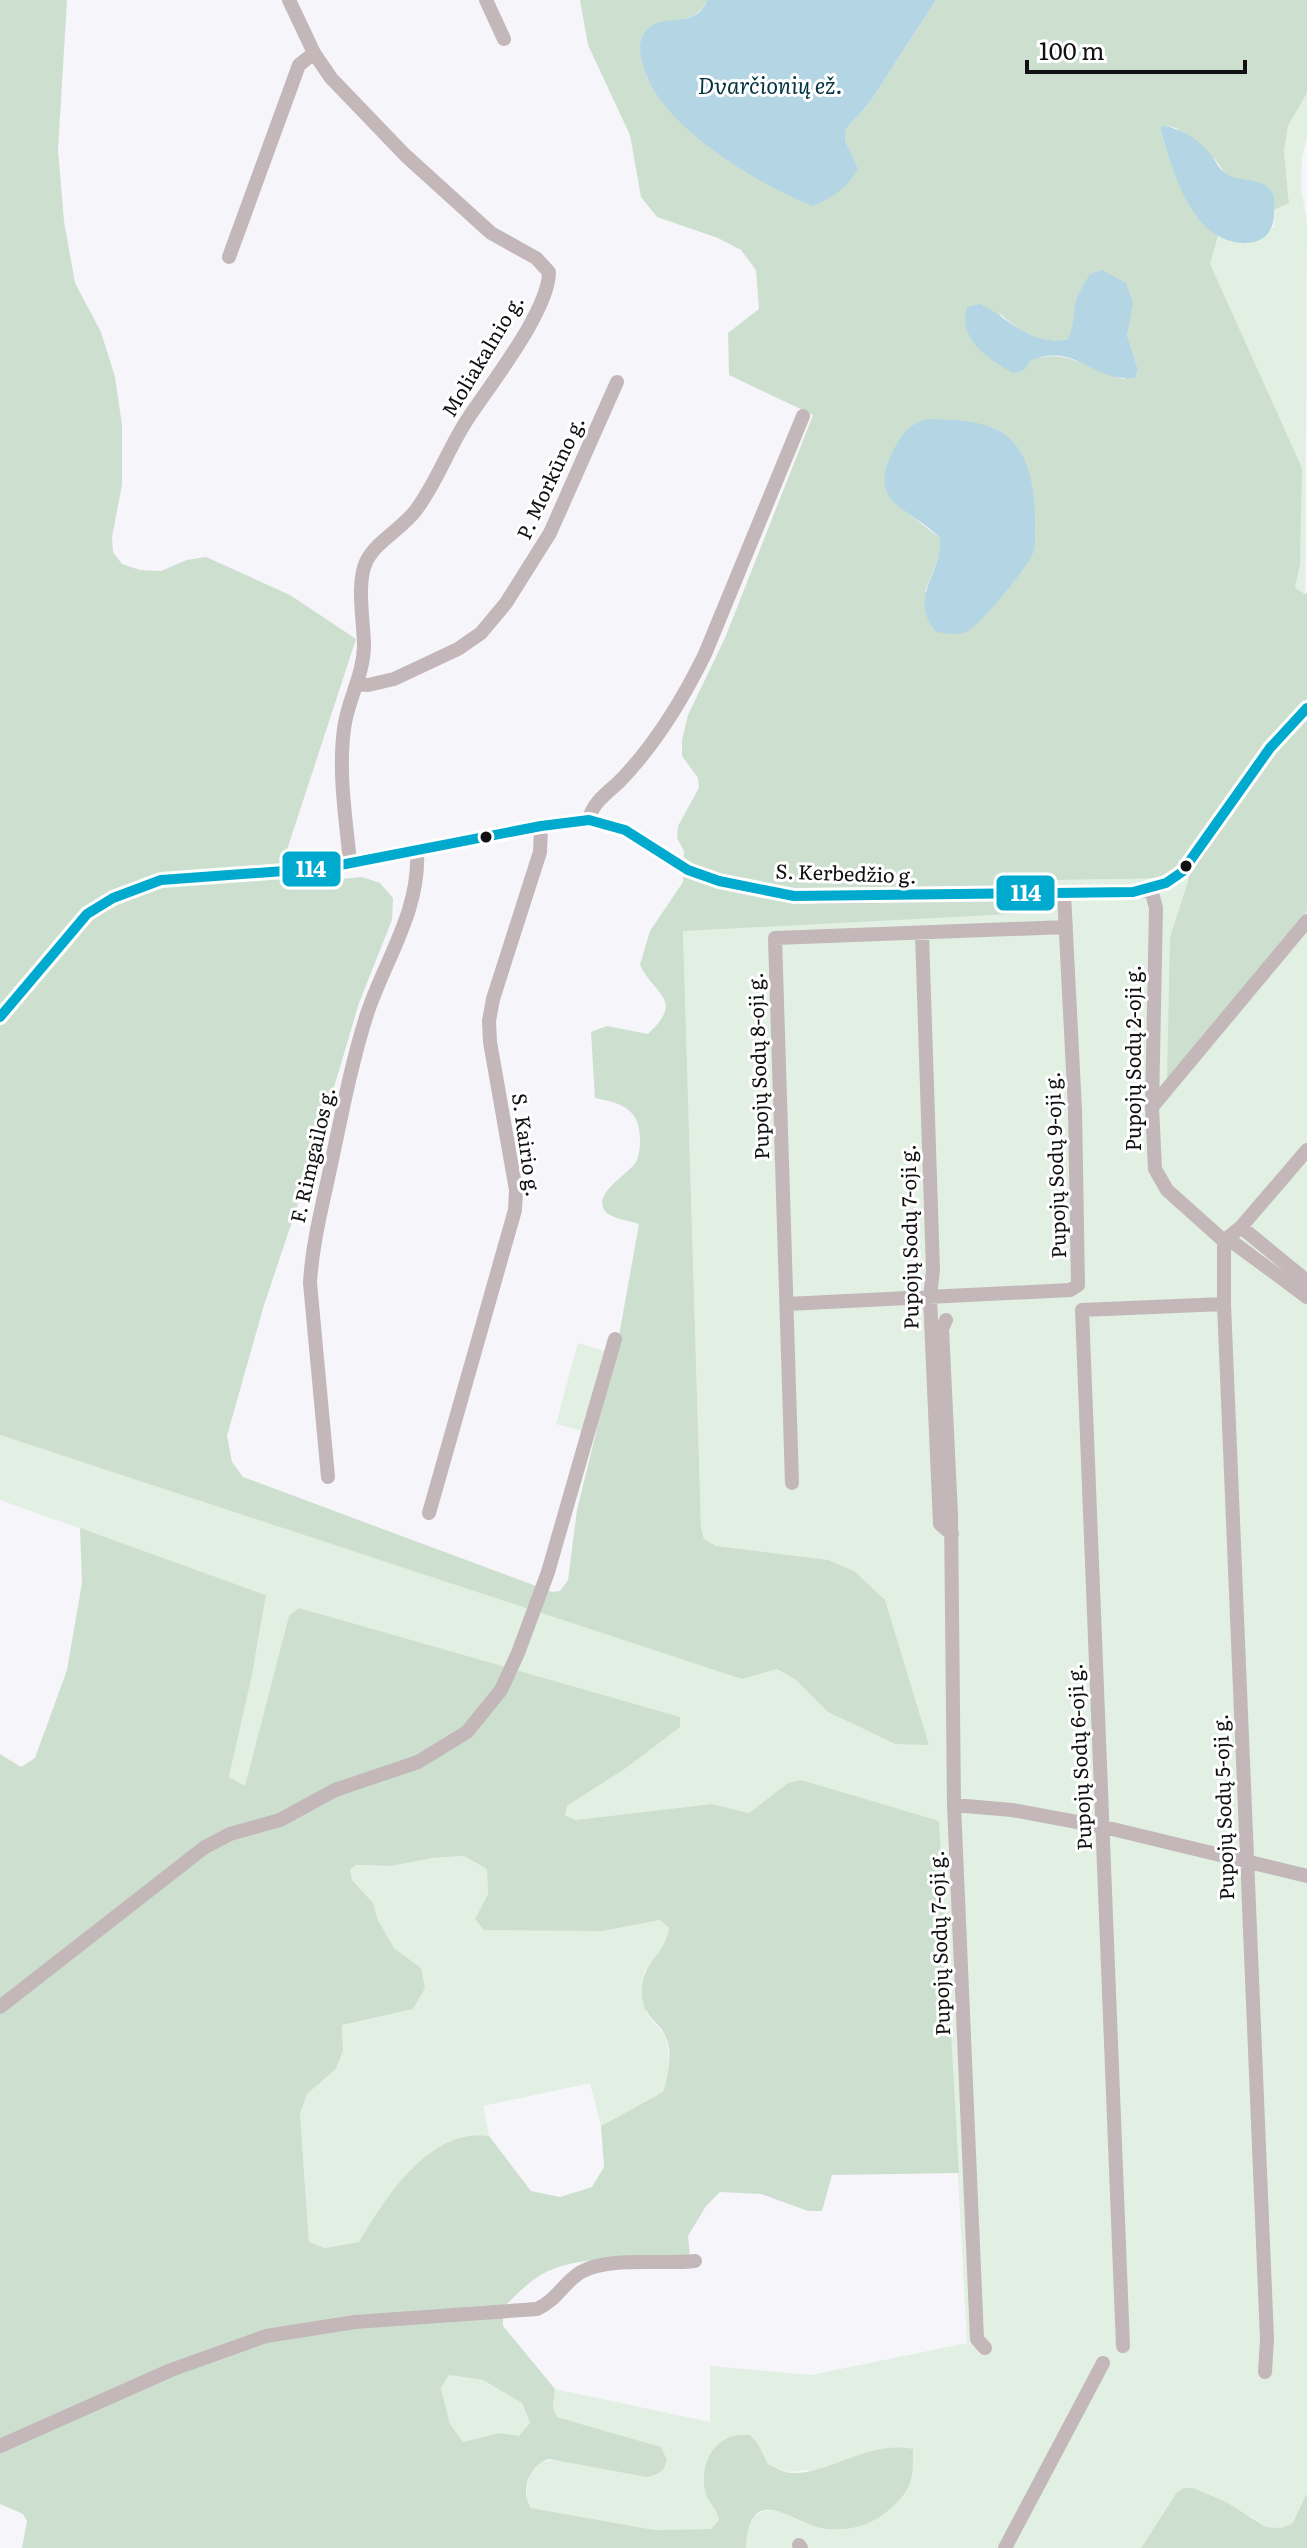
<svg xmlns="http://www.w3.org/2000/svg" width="1307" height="2548" font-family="Literata,serif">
<rect width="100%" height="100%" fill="#f6f5fa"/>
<!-- green -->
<path fill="#e1f0e3" d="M1307 93V137L1302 158 1301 187 1307 223 1305 594 1295 589 1300 565 1210 264 1218 236 1248 244 1274 227V210L1289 202 1284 151 1288 126Z
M1189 878 1170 937 1307 911V2493L1292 2524 1280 2528 1266 2527 1252 2517 1184 2488 1177 2492 1141 2548H746C748 2505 767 2504 802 2520L809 2470 787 2472 768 2464 758 2444H718C690 2479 715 2485 719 2521L712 2529 655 2530 531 2508C522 2496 528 2471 539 2462L661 2447 557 2417 553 2408 555 2389 710 2422V2366L811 2375 967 2343 939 1821 788 1783 750 1813 712 1804 575 1820 565 1815 567 1806 626 1768 477 1661 299 1608 246 1787 229 1777 252 1675 266 1595 0 1500V1435L741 1678 777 1669 796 1680 828 1712 895 1744 716 1546 704 1539 701 1527 683 930 1051 912 1057 880Z
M578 1343 604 1351 582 1431 556 1424Z
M464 1856 487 1869 488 1894 475 1919 603 1931 660 1920 669 1928 668 1940 644 1972 646 2013 666 2037 670 2067 663 2092 601 2126 590 2083 483 2106 489 2136C429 2128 386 2197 359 2242L325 2248 309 2242 300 2114 307 2094 336 2069 343 2051 342 2025 413 2009 421 1968 394 1948 378 1920 373 1903 352 1880 350 1870 356 1865 390 1866 433 1858Z
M449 2375 483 2380 522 2403 530 2424 519 2437 499 2433 463 2442 450 2424 441 2388Z"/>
<!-- forest -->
<path fill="#cde0d0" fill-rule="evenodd" d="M0 0H67L58 150 64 221 75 283 101 332 115 377 122 425V485L112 537 113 552 122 564 140 570 161 571 187 560 206 557 290 595 356 639 284 859 291 880 298 883 362 877 380 883 393 898 392 920 359 1003 311 1165 264 1305 227 1436 232 1462 243 1477 552 1592 560 1591 568 1580 577 1510 617 1347 639 1224C630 1221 610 1218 605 1211 592 1193 629 1174 636 1162 640 1154 640 1146 640 1138 639 1108 621 1103 595 1098L591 1032 607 1026 648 1034C685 999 655 996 640 965L650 931 683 882 684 851 677 838 678 826 699 788 698 778 682 756V740L688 715 725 638 813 415 729 375 728 333 759 309 756 270 741 250 718 238 657 217 641 197 630 135 588 45 580 0H707C699 20 680 20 661 22L646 76 664 104 694 134 858 168 845 140 846 129 870 102 936 0H1307V93L1288 126 1284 151 1289 203 1274 210 1273 194 1225 174 1215 159 1176 128 1163 125 1160 130C1173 168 1185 210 1218 236L1210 264 1302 468 1300 565 1295 588 1305 594 1307 593V911L1167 1082 1170 937 1189 878 1057 880 1052 912 683 931 701 1527 704 1539 716 1546 828 1560 854 1571 885 1600 929 1745 895 1744 828 1712 796 1680 777 1669 742 1679 0 1435ZM1075 306 1128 323 1127 335 1138 369 1124 379C1090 370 1065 346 1029 361L999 313C1021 332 1039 345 1068 339L1075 323ZM898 506 1023 571 925 592 941 550 940 538Z
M80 1528 266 1595 252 1675 229 1777 245 1786 289 1616 299 1608 680 1717V1727L626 1768 567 1806 565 1815 575 1820 712 1804 749 1813 788 1783 801 1780 939 1821 959 2173 832 2175 822 2211H808L761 2194 720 2192 706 2206 688 2236 690 2256C649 2258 582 2254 546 2272 529 2281 516 2295 503 2308V2326L555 2389 553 2408 557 2417 661 2447 667 2460C664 2472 659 2474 647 2477L549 2459C530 2464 519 2491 531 2508L655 2530 711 2529 719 2520C717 2508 708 2503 705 2491 699 2460 717 2431 750 2435L758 2444 768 2464C773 2466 779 2470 785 2472 821 2480 867 2439 913 2449 913 2478 913 2489 890 2509 872 2525 852 2531 827 2529 793 2525 750 2478 746 2548H22L27 2521 23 2514 0 2504V1754L21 1767 35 1758 67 1670 82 1583ZM464 1856 487 1869 488 1894 475 1919 484 1930 603 1931 660 1920 669 1928C665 1957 641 1959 642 1995 643 2018 659 2020 666 2037 673 2055 668 2075 663 2092L601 2126 604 2167 592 2187 560 2197 531 2191 489 2136C429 2128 386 2197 359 2242L325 2248 309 2242 300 2114 307 2094 336 2069 343 2051 342 2025 413 2009 425 1988 421 1968 394 1948 378 1920 373 1903 352 1880 350 1870 356 1865 390 1866 433 1858ZM449 2375 483 2380 522 2403 530 2423 519 2436 499 2433 463 2442 450 2424 441 2388Z
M1184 2488H1193L1226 2502 1266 2527 1280 2528 1292 2524 1307 2493V2548H1141L1177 2492Z"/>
<!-- water -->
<path fill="#b4d6e4" d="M707 0H936L870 102 846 129 845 140 858 168C848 188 833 197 813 206 759 185 659 126 643 66 640 53 637 42 646 31 662 11 696 31 707 0Z
M1163 125C1185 131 1199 139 1213 157 1216 162 1219 169 1224 172 1237 184 1264 175 1273 194 1275 198 1274 207 1274 212 1275 255 1224 248 1203 224 1180 199 1170 160 1160 129Z
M1102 270 1126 283 1133 303 1127 335 1138 369 1135 378C1093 383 1075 341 1030 361L1024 370 1013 373C989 359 957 340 967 307L980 304C1011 319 1030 347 1068 339 1074 326 1073 318 1075 306 1077 294 1084 284 1090 274Z
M927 419C952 420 976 419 999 431 1032 448 1036 497 1035 529 1035 537 1036 546 1033 553 1027 568 979 627 966 632 956 636 945 633 936 632 907 597 943 573 940 538 908 506 864 505 895 447 903 432 911 423 927 419Z"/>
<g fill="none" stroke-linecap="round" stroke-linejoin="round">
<!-- minor -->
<path stroke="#c3b7b9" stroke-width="14" d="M289 0 314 53 331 78 405 155 491 233 536 258 549 272C549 311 489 386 467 420 448 449 437 482 416 510 402 529 376 541 366 562 356 584 364 623 364 647 363 677 347 701 344 729 338 773 346 819 350 863
M486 0 504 39
M229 257 299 65 314 53
M358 684 368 685 394 679 458 649 481 633 506 603 550 533 617 382
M589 820C592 803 607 793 619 782 655 745 682 701 705 654L803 416
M1151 889 1156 908 1152 1107 1155 1169 1167 1190 1224 1241 1234 1243 1307 1297
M922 934 933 1270 930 1297 940 1524 952 1534
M0 1017 87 914 113 898 161 880 325 868 541 826 589 820 625 830 688 870 719 881 794 896 826 897 1133 892 1151 889 1166 883 1182 872 1193 859 1270 748 1307 708
M1152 1107 1307 921
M1241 1227 1307 1281
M1224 1241V1304L1267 2339 1265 2372
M1224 1241 1241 1227 1307 1150
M787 1304 1070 1290 1078 1285 1075 1110 1064 894
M946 1320 942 1329 951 1514 954 1805 977 2339 985 2348
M328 1477 310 1283C312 1245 322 1207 330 1169 341 1118 351 1064 367 1014 385 960 420 911 417 852
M792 1483 775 938 1066 927
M429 1513 515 1210 516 1190 490 1042 489 1021 493 999 540 852 541 826
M954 1805 1012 1810 1104 1827 1307 1876
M0 2007 205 1847 230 1834 280 1820 335 1790 418 1762 467 1732 501 1690 518 1653 548 1572 615 1339
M1123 2346 1082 1310 1224 1304
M0 2446 171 2370 266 2336 355 2322 537 2309C556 2301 564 2282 581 2272 609 2256 662 2265 695 2261
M799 2545 801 2548
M1005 2548 1103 2363"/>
<!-- bus-1 casing -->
<g stroke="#fff" stroke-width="16">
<path id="bus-1" d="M0 1017 87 914 113 898 161 880 325 868 541 826 589 820 625 830 688 870 719 881 794 896 1133 892 1166 883 1182 872 1270 748 1307 708"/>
</g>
<!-- bus-1 -->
<use href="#bus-1" stroke="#00a9ce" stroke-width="10"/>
</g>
<!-- markers -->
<g fill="#111012" stroke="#fff" stroke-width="3">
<circle cx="486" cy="837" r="7"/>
<circle cx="1186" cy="866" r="7"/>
</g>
<g text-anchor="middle" stroke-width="6" stroke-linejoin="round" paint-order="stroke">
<!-- street labels -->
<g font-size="20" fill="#111012" stroke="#fff">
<text transform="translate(483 356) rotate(-59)" y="7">Moliakalnio g.</text>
<text transform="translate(551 478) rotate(-65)" y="7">P. Morkūno g.</text>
<text transform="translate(846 874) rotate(2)" y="7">S. Kerbedžio g.</text>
<text transform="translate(1134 1058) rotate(-90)" y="7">Pupojų Sodų 2-oji g.</text>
<text transform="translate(759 1066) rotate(-92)" y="7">Pupojų Sodų 8-oji g.</text>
<text transform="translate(526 1145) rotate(82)" y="7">S. Kairio g.</text>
<text transform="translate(313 1155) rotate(-77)" y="7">F. Rimgailos g.</text>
<text transform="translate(1056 1165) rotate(-92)" y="7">Pupojų Sodų 9-oji g.</text>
<text transform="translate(910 1237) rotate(-91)" y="7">Pupojų Sodų 7-oji g.</text>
<text transform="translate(1080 1757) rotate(-93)" y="7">Pupojų Sodų 6-oji g.</text>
<text transform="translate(1224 1807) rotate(-92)" y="7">Pupojų Sodų 5-oji g.</text>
<text transform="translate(940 1943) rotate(-92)" y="7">Pupojų Sodų 7-oji g.</text>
</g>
<!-- water labels -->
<g font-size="22" font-style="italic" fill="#053541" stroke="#fff">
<text x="770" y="94">Dvarčionių ež.</text>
</g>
</g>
<g stroke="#fff" stroke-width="3">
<rect x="281" y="850" width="61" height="38" rx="8" fill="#00a9ce"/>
<rect x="995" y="874" width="61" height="38" rx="8" fill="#00a9ce"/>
</g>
<g font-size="22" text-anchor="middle" font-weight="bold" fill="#fff">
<text x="311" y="877">114</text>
<text x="1026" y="901">114</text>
</g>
<!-- scale -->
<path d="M1027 60v12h218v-12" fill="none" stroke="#111012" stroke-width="4"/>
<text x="1039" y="60" font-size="24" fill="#111012" stroke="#ffffff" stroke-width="6" paint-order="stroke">100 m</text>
</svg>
